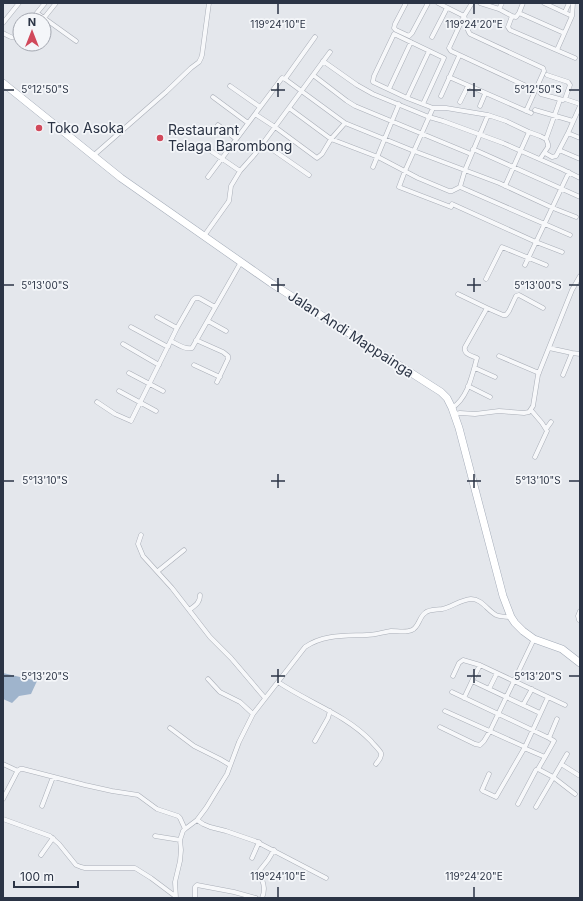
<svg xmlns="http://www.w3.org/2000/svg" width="583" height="901" font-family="Inter,sans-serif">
<rect width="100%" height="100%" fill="#e4e7ec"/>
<!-- water -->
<path fill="#9fb4cc" d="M3 673 37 681 31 694 19 696 12 703 3 699Z"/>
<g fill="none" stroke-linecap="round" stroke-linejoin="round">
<!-- street casing -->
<g stroke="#a9aeb7" stroke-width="5">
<path id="street" d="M406 3 395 24 394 28 396 30 409 36 412 33 428 3
M438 3 464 16 472 3
M480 3 499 9 512 16
M523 3 519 13 564 33
M544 3 572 16
M499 9 502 3
M565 12 569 3
M37 13 76 41
M519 13 516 17 512 16 508 27 510 30 575 58
M464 16C467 22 466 29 470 34L543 68 544 71 526 111
M464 16 450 46 449 48 451 51 535 90
M44 18 56 3
M31 20 45 3
M3 23 19 3
M3 33C11 37 13 41 20 32
M432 37 447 8
M557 50 572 16 573 3
M323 61 357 85 373 94 429 117 443 121 503 143 562 169 580 178
M313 75 347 101 355 106 471 154
M449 77 531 113
M285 79 315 37
M230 86 260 107
M389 89 411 42
M541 94 563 100 565 99 570 85 568 82 547 75
M441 96 459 56
M213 97 248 123
M407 98 429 51
M565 99 580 104
M460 102 468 86
M423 104 444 58 394 34 374 76 373 81V82L407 98 433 108H446L488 115 506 121 529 132 540 136 546 139 548 144V147L540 159
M480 106 485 94
M289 108 331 139 378 157 418 178 449 191H452L460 187
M433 108 405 171 399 187 451 207 452 204 536 242 569 172
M535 110 573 121
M255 114 275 127 317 158 322 154 331 139 345 123 414 151 499 183 553 208 576 217
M218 125 236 139
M568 133 580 106
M546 139 560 100
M263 143 309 175
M205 147 240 171
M473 149 580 197
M559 150 580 159
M545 153 552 157 556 156 568 133 580 138
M93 156 166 92 191 68 199 62 201 58 202 55 209 3
M373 167 399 104
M208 177 282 78 285 79 345 123
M505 186 529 132
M460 187 570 235
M460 187 465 170 488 115
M204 236 229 201 231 186 240 171 255 154 330 52
M525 265 536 242 562 252
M486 279 502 247 546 265
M458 294 487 308
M157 317 177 328
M208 321 226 331
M131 327 168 347
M196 340 223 352 228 356V359L217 382
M171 341C177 344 185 350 192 348L241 262
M123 344 159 365
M549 348 572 353 580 354
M499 356 539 373
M194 365 220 377
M475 368 495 377
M129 373 163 391
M563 375 572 353
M468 386 490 397
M119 391 156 411
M97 402 115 414 131 421 177 328 193 300 195 298H199L215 307
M452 408C468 398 472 375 477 358 472 356 463 354 465 347L487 308 503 315H506L509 311 516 296 519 295 543 308
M531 410 542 423 547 431 535 457
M455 414 460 413 475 414 499 411 524 413 529 412 533 406 538 375 572 290 580 276
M546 429 551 422
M141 535 138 544 143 556 172 588 210 637 231 658 265 698
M158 571 184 550
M189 610C195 606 200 603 200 595
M580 611 578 616 579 620H580
M480 665 472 681 540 713
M208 679 220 692 240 702 253 714
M278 682C309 703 345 714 371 741 374 745 379 749 381 753 382 758 378 761 376 764
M489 689 497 673
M452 692 549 738 557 719
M548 697 565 705
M464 698 472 681
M523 705 532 689
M445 711 525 747 548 697 514 681 534 639
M440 727 475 744 480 745 484 741 490 731 514 681 480 665 463 660 459 663 453 676
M170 728 194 746 220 759 230 765
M315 741 328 718 330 711
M524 748 545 757 554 741 549 738
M3 764 18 771
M561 764 580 776
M538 769 553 777 575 794
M489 774 482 790 483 791 496 797 525 747
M3 799 17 772 20 769H23L85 785 112 791 138 795 157 809 178 816 180 818 185 829
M518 804 536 770 538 769 545 757
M42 806 53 777
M536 807 567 754
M3 819 50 836 59 844 76 865 81 867 85 868H135L151 878 175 896
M197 820 203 824 210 827 226 831 255 841 326 878
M155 836 180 840
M41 855 53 838
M252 858 259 842
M176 898 175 882 180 861 181 850 180 840 183 831 185 829 197 820 206 808 227 774 239 742 253 714 305 647C324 634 346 636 367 635 375 635 383 632 391 631 398 631 406 633 412 630 419 627 419 617 425 613 429 609 436 610 442 609 452 607 460 600 471 599 482 599 487 610 496 615 501 617 506 617 511 617
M195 898V887L197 885 234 892 256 898
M262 898C267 886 261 881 260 870L268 860 274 850"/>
</g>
<!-- primary casing -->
<g stroke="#a3abb8" stroke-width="8">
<path id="primary" d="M3 83 121 178 271 283 441 392 447 398 452 408 459 428 503 596 511 617 515 623 523 631 534 639 562 649 580 663"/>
</g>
<!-- street -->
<use href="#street" stroke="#f7f8fa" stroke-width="4"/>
<!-- primary -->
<use href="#primary" stroke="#fff" stroke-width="7"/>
</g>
<!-- ticks -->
<path fill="none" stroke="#2b3445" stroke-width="1.5" d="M278 4V14M474 4V14M278 83V97M474 83V97M4 90H14M271 90H285M467 90H481M569 90H579M278 278V292M474 278V292M4 285H14M271 285H285M467 285H481M569 285H579M278 474V488M474 474V488M4 481H14M271 481H285M467 481H481M569 481H579M278 669V683M474 669V683M4 676H14M271 676H285M467 676H481M569 676H579M278 887V897M474 887V897"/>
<!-- markers -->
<g fill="#d1495b" stroke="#f4f6f9" stroke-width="1.5">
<circle cx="39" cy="128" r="4"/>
<circle cx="160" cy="138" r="4"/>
</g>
<g text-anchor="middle" stroke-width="3.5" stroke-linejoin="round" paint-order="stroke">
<!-- poi labels -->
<g font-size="14" fill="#2b3445" stroke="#f4f6f9" text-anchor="start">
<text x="47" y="133">Toko Asoka</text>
<text x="168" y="135">Restaurant<tspan x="168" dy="16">Telaga Barombong</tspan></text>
</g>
<!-- street labels -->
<g font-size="14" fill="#2b3445" stroke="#f4f6f9">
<text transform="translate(351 334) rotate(33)" y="5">Jalan Andi Mappainga</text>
</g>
</g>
<g font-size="10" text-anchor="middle" fill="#2b3445" stroke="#f4f6f9" stroke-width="3.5" stroke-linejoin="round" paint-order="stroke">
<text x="278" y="28">119°24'10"E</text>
<text x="474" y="28">119°24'20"E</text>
<text x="45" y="93">5°12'50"S</text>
<text x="538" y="93">5°12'50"S</text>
<text x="45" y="289">5°13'00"S</text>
<text x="538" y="289">5°13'00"S</text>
<text x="45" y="484">5°13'10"S</text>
<text x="538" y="484">5°13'10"S</text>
<text x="45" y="680">5°13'20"S</text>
<text x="538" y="680">5°13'20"S</text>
<text x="278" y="880">119°24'10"E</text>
<text x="474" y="880">119°24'20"E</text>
</g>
<!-- border -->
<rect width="583" height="901" fill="none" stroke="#2b3445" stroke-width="8"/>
<!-- north arrow -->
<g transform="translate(32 32)"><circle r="19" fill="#f4f6f9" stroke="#a4a8b1"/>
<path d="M0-3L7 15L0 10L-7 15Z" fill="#d1495b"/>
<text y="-6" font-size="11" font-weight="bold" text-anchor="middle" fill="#2b3445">N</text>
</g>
<!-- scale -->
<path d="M14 881v6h64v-6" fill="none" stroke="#2b3445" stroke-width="2"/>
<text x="20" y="881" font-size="12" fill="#2b3445" stroke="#f4f6f9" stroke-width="3" paint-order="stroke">100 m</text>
</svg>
